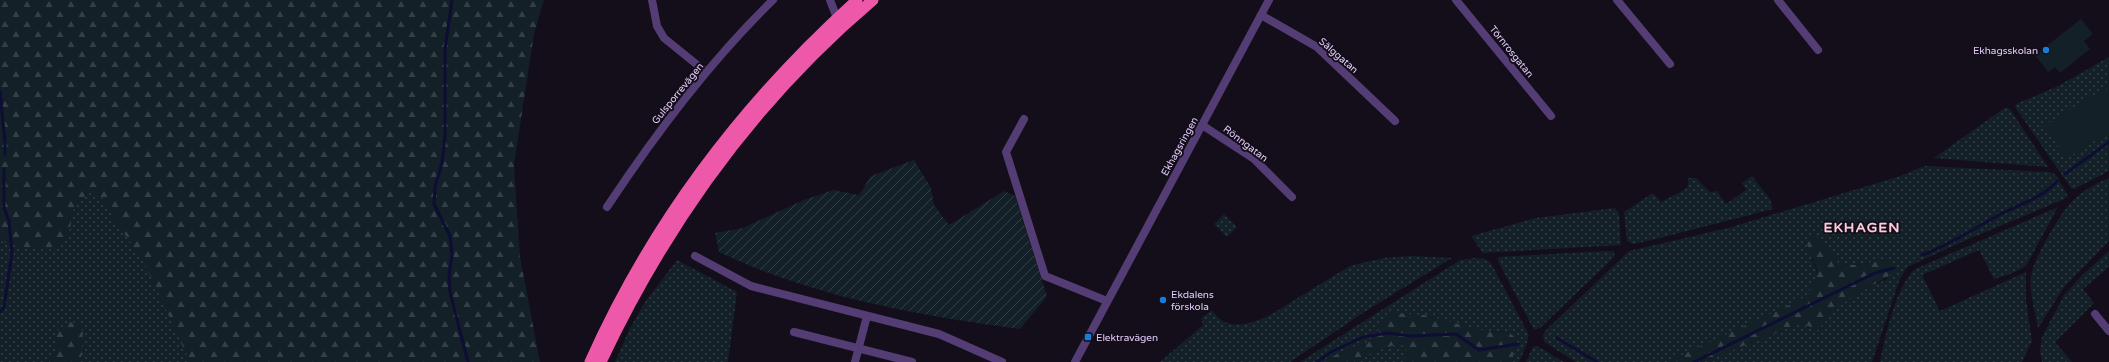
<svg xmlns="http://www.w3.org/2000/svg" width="2109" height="362" font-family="'Varela Round',sans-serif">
<defs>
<pattern id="grass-dots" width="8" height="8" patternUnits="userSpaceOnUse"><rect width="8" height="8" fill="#132027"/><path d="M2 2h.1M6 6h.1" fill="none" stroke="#353f47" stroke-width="1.8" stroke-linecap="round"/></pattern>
<pattern id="forest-firs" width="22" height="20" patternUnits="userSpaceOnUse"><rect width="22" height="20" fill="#132027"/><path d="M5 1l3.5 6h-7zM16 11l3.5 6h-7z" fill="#353f47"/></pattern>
<pattern id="garden-furrows" width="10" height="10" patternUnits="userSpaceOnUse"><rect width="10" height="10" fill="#132027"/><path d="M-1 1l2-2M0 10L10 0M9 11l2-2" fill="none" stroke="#353f47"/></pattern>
</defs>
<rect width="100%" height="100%" fill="#140d1a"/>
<!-- grass -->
<path fill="url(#grass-dots)" d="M2109 57V171L2074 189 2071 188 2015 107 2016 104 2058 86Z
M2006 107 2010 109 2048 167 1934 158Z
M85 150 219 362H0V161Z
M1925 166 2050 172 2056 175 2068 196 2062 200 1964 241 1907 267 1899 281 1872 362H1702L1801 323 1818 330 1837 308 1855 294 1887 279 1888 260 1854 265 1838 263 1822 239 1812 259C1821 278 1817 282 1804 298L1674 360 1667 362H1576L1544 342 1543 334 1546 330 1629 251 1728 228 1897 177Z
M1752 176 1770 199 1773 209 1652 240 1633 244 1627 241 1624 212 1653 193 1661 202 1684 190 1688 186V178H1696L1710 192 1717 191 1726 204 1746 190 1742 183Z
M2109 178V241L2064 287 2038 328C2035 311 2029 293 2031 276 2033 264 2040 252 2045 242 2064 209 2073 193 2109 178Z
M2058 207 2027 264 2023 268 2010 274 1994 279 1979 250 1922 275 1940 311 2026 272V299L2032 341 2022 362H1880C1885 337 1896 286 1915 269Z
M1615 208 1619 213 1621 245 1483 253 1471 236 1536 218Z
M1224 214 1237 227 1227 237 1214 224Z
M1605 251H1613L1615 256 1540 328 1534 330 1498 261 1499 257Z
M2109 251V267L2083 289 2094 303 2055 342 2072 362H2042L2040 351 2042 337 2064 295 2082 275Z
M1413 256 1452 258 1369 309 1290 362H1160L1203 325 1201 318 1212 310C1226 332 1249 325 1270 315L1350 266 1383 258Z
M1474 258 1485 259 1491 263 1529 335 1526 346 1519 362H1512L1516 338 1507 331 1488 332 1424 315 1380 323 1377 339 1348 349 1321 362H1300L1460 260Z
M677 260 737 292 728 362H615L629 330 645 302Z
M1401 343 1408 353 1404 362H1353L1376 351Z
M1537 346 1564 362H1526L1533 347Z"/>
<!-- forest -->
<path fill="url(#forest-firs)" d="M0 0H544L534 34 514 165 520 257 540 362H190L143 260 112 216 103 198 89 193 75 204 68 238 49 250 20 247 0 241Z
M1814 235 1822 239 1838 263 1854 265 1888 260 1896 269C1883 283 1870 285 1854 295 1840 305 1829 317 1818 330L1801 323 1702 362H1667L1804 298C1824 273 1818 273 1807 244Z
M1392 313 1424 315 1488 332 1507 331 1516 338 1512 362H1404L1408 353 1401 343 1376 351 1353 362H1321L1348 349 1377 339 1380 323Z
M68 322 78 323 83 332 81 362H50L55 351 57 331Z"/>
<!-- garden -->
<path fill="url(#garden-furrows)" d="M914 160 931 188 934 205 949 225 1004 191 1015 196 1047 296 1020 329C917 315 814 297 719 252L715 233 743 228 804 200 833 190 859 195 871 176Z"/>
<!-- pitch -->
<path fill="#132027" d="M2081 19 2093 34 2084 41 2090 49 2060 73 2055 67 2048 72 2035 55Z
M2105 88 2109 94V132L2066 159 2045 125Z"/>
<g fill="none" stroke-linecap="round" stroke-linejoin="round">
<!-- stream -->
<path stroke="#0e0d33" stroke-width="3" d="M452 0 445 49V136L442 163 435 187 434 204 450 236 452 255 449 275 450 292 468 362
M0 92 5 142V154
M2065 174 2109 142
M1922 255C1950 245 1973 229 1999 215 2018 205 2043 198 2057 181
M0 312 4 307 12 253 9 221 4 208V169
M1557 338 1597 362
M1317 362 1331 352 1363 337 1388 333 1411 336 1456 334 1479 350 1518 344
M1694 362 1838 291 1875 273 1894 268"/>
<!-- minor -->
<path stroke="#543d74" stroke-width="8" d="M652 0 657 26 664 38 706 72
M830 0 837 18
M1456 0 1551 116
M1617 0 1670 64
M1778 0 1818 50
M1261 15 1317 47 1395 121
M1024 119 1006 152 1045 276 1107 301
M1202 125 1254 159 1292 197
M607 207C656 133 709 62 773 0
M695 256 751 286 939 334 1002 362
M2095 314 2109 331
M794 332 912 362
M855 362 867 316"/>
<!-- tertiary -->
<path stroke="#543d74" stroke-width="8" d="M1075 362 1269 0"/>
<!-- trunk -->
<path stroke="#ed59a8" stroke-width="11" d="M590 362C652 223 744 102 857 0
M601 362C666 224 756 99 873 0"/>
</g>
<!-- markers -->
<g fill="#187cd9" stroke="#140d1a" stroke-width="1.5">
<circle cx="2046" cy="50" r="4"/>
<circle cx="1163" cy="300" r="4"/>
<rect x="1084" y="333" width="8" height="8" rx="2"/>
</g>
<g text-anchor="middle" stroke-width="4" stroke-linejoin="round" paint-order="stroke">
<!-- poi labels -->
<g font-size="10" fill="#e2ccf9" stroke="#140d1a" text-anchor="start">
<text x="2038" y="54" text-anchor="end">Ekhagsskolan</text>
<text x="1171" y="298">Ekdalens<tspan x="1171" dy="12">förskola</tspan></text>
<text x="1096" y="341">Elektravägen</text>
</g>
<!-- street labels -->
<g font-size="10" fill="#e2ccf9" stroke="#140d1a">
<text transform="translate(1512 51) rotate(51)" y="4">Törnrosgatan</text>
<text transform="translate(1339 55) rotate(41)" y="4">Sälggatan</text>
<text transform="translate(677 93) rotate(-51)" y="4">Gulsporrevägen</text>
<text transform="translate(1246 143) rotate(37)" y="4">Rönngatan</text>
<text transform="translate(1179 146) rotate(-61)" y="4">Ekhagsringen</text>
</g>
<!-- district labels -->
<g font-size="14" font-weight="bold" letter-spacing="1" fill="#facdd9" stroke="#140d1a">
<text x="1862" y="232">EKHAGEN</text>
</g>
</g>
</svg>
